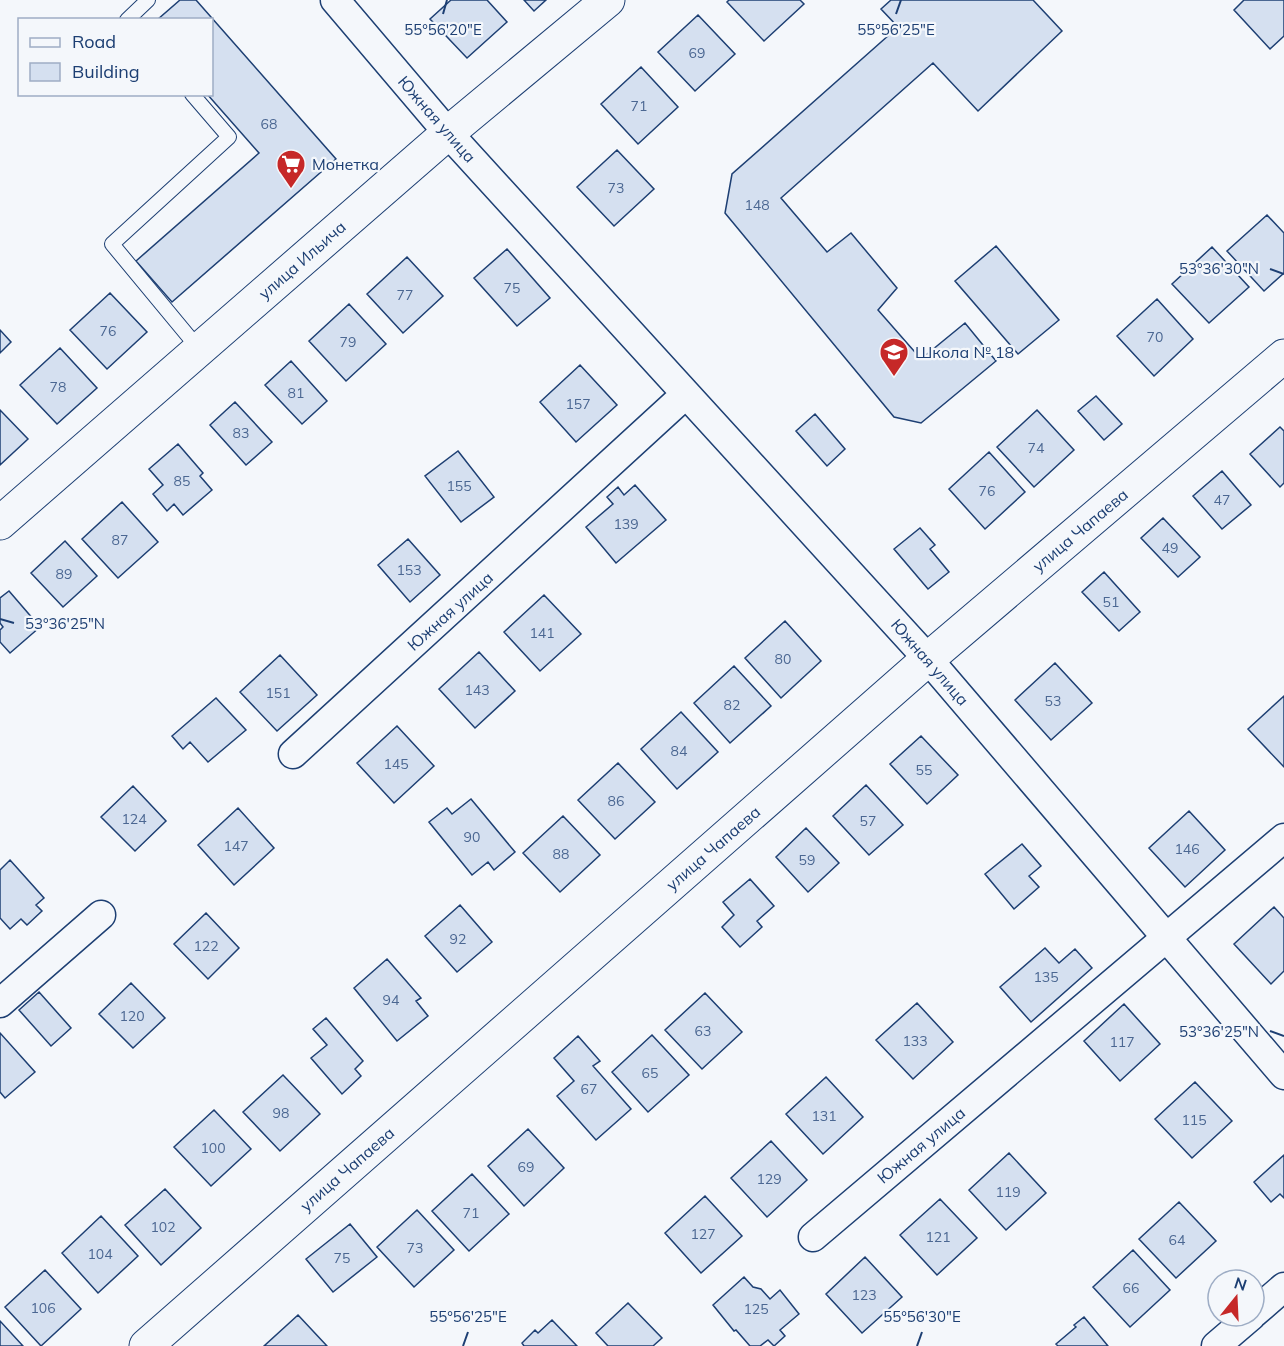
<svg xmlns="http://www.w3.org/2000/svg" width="1284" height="1346" font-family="Mulish,sans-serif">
<rect width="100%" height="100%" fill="#f4f7fb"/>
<!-- building -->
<path fill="#d5e0f0" stroke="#1d3f73" stroke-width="1.5" d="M180 0H196L336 159 172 302 136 261 259 153 207 94H212V20H157Z
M451 0H487L507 22 467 58 430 19Z
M524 0H546L534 11Z
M729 0H800L804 4 764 41 727 2Z
M891 0H1033L1062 31 978 111 933 63 781 198 827 252 851 233 897 288 878 310 921 359 965 323 996 361 921 423 894 417 725 213 732 174 898 27 881 9Z
M1244 0H1284V36L1270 49 1234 10Z
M698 15 735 54 695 91 658 52Z
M641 67 678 107 638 144 601 104Z
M617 150 654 189 614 226 577 187Z
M1267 215 1284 233V273L1264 291 1227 251Z
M996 246 1059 320 1018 354 955 281Z
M1212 247 1249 287 1209 323 1172 284Z
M507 249 550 298 517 326 474 278Z
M407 257 443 296 403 333 367 294Z
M110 293 147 332 107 369 70 330Z
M1157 299 1193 339 1154 376 1117 336Z
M349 304 386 344 346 381 309 341Z
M0 330 11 342 0 353Z
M60 348 97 388 57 424 20 385Z
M291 361 327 401 302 424 265 385Z
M580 365 617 405 576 442 540 402Z
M1096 396 1122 424 1104 440 1078 411Z
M235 402 272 442 246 465 210 425Z
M0 410 28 439 0 465Z
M1037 410 1074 450 1034 487 997 447Z
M815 414 845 449 827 466 796 431Z
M1280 427 1284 431V483L1280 487 1250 454Z
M178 444 203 473 200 476 212 490 183 515 174 504 167 511 153 494 163 485 149 469Z
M458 451 494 497 461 522 425 476Z
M989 452 1025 492 985 529 949 489Z
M1222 471 1251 505 1222 529 1193 496Z
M635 485 666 520 616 563 586 527 613 504 607 497 618 487 624 495Z
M122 502 158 542 118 578 82 539Z
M1163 518 1200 557 1178 577 1141 538Z
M920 528 935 545 930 549 949 572 928 589 894 549Z
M408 539 440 575 410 602 378 565Z
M65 541 97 576 63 607 31 573Z
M1104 572 1140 612 1119 631 1082 592Z
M9 591 40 627 10 653 0 642V630L3 627 0 623V598Z
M544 595 581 634 540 671 504 632Z
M785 621 821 661 781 698 745 658Z
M479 652 515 691 475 728 439 689Z
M280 655 317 695 277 731 240 692Z
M1055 663 1092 703 1051 740 1015 700Z
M734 666 771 706 730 743 694 703Z
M1284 696V767L1248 729Z
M216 698 246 730 208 762 190 742 183 749 172 736Z
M681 712 718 752 677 789 641 749Z
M397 726 434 766 394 803 357 763Z
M921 736 958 775 927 804 890 764Z
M618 763 655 802 615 839 578 800Z
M866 785 903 825 869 855 833 816Z
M133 786 166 821 135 851 101 817Z
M471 799 515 852 494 870 488 862 472 875 429 822 447 808 452 814Z
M238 808 274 848 234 885 198 845Z
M1189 811 1225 850 1185 887 1149 848Z
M563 816 600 855 560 892 523 853Z
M806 828 839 863 808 892 776 857Z
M1022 844 1041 866 1029 876 1039 887 1014 909 985 874Z
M10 860 44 898 36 905 42 911 27 925 21 919 10 929 0 918V870Z
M750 879 774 906 757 921 762 927 740 947 722 927 734 915 723 902Z
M460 905 492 942 457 972 425 936Z
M1274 907 1284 918V971L1271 984 1234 944Z
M206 913 239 948 208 979 174 944Z
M1045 948 1059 963 1075 949 1092 968 1031 1022 1000 987Z
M387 959 421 998 416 1001 428 1016 397 1041 354 988Z
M131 983 165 1018 133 1048 99 1014Z
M39 992 71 1028 51 1046 19 1010Z
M705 993 742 1032 702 1069 665 1030Z
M917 1003 953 1042 913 1079 876 1040Z
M1124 1004 1160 1044 1120 1081 1084 1041Z
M326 1018 363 1061 355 1069 361 1076 342 1094 311 1058 327 1045 313 1029Z
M0 1033 35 1072 5 1098 0 1092Z
M652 1035 689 1075 648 1112 612 1072Z
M578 1036 600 1061 593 1066 631 1109 596 1140 557 1096 574 1081 554 1058Z
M283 1075 320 1114 280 1151 243 1112Z
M826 1077 863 1117 823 1154 786 1114Z
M1195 1082 1232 1121 1192 1158 1155 1119Z
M214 1110 251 1149 211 1186 174 1147Z
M528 1129 564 1168 524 1206 488 1166Z
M771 1141 807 1180 767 1217 731 1178Z
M1009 1153 1046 1193 1006 1230 969 1190Z
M1284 1155V1198L1280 1194 1271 1202 1254 1182Z
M472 1174 509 1214 469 1251 432 1211Z
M165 1189 201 1228 161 1265 125 1225Z
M705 1196 742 1236 701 1273 665 1233Z
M940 1199 977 1238 937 1275 900 1235Z
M1179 1202 1216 1241 1176 1278 1139 1239Z
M417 1210 454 1250 414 1287 377 1247Z
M101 1216 138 1256 98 1293 62 1253Z
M350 1224 377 1257 333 1292 306 1259Z
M1133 1250 1170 1290 1130 1327 1093 1287Z
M865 1257 902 1297 862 1333 826 1294Z
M45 1270 81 1309 41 1346 5 1307Z
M744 1277 753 1287 761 1289 770 1299 780 1290 799 1314 780 1330 785 1336 774 1346 768 1340 760 1346H750L736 1330 734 1331 713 1305Z
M628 1303 662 1338 653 1346H608L596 1333Z
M298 1315 327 1346H264Z
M1084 1317 1108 1346H1058L1056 1344 1076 1327 1074 1325Z
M552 1320 577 1346H524L522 1343 535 1330 538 1333Z
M0 1321 23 1346H0Z"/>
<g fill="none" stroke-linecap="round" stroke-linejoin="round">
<!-- lane casing -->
<g stroke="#1d3f73" stroke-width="16">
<path id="lane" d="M127 20 148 0
M192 94 229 137 112 244 199 349"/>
</g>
<!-- street casing -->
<g stroke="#1d3f73" stroke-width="31">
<path id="street" d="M335 0 448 133 928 659 1284 1075
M293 754 686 394
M0 1003 101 915
M813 1237 1284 838
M1254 1313 1284 1287
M1216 1346 1251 1316"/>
</g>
<!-- secondary casing -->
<g stroke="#1d3f73" stroke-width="35">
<path id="secondary" d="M0 523 448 133 608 0
M146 1346 928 659 1284 356"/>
</g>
<!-- lane -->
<use href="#lane" stroke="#f4f7fb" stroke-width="14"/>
<!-- street -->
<use href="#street" stroke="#f4f7fb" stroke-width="28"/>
<!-- secondary -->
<use href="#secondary" stroke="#f4f7fb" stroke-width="33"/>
</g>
<!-- ticks -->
<path fill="none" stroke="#1d3f73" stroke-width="2" d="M443 14 447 0M896 14 901 0M1270 269 1284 274M0 619 14 623M1270 1031 1284 1036M463 1346 468 1332M917 1346 922 1332"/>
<!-- icons -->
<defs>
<g id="supermarket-pin" transform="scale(1.5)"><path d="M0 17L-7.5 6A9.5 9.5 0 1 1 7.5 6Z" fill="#c62828" stroke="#f4f7fb"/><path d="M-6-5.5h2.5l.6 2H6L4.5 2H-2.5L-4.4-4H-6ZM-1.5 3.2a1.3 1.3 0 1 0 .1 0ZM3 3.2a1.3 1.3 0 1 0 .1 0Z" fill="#fff"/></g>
<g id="school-pin" transform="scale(1.5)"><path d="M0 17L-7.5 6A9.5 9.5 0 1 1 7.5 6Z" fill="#c62828" stroke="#f4f7fb"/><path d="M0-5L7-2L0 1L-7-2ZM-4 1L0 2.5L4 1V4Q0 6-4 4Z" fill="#fff"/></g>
</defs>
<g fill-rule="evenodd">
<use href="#supermarket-pin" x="291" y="164"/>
<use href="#school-pin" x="894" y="352"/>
</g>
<g text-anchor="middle" stroke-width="4.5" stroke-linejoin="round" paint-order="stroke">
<!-- number labels -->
<g font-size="14" fill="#4b6792">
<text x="697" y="58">69</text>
<text x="639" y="111">71</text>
<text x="269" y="129">68</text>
<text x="616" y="193">73</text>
<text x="757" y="210">148</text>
<text x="512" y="293">75</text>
<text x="405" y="300">77</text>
<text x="108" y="336">76</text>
<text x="1155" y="342">70</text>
<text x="348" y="347">79</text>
<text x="58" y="392">78</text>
<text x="296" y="398">81</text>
<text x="578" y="409">157</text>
<text x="241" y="438">83</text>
<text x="1036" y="453">74</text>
<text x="182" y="486">85</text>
<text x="459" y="491">155</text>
<text x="987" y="496">76</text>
<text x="1222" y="505">47</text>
<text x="626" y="529">139</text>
<text x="120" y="545">87</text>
<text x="1170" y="553">49</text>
<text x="409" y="575">153</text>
<text x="64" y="579">89</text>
<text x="1111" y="607">51</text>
<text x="542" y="638">141</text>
<text x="783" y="664">80</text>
<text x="477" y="695">143</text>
<text x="278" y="698">151</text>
<text x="1053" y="706">53</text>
<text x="732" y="710">82</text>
<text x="679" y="756">84</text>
<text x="396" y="769">145</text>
<text x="924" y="775">55</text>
<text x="616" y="806">86</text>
<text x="134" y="824">124</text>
<text x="868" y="826">57</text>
<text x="472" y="842">90</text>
<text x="236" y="851">147</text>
<text x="1187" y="854">146</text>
<text x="561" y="859">88</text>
<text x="807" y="865">59</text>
<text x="458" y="944">92</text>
<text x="206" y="951">122</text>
<text x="1046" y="982">135</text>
<text x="391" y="1005">94</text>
<text x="132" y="1021">120</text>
<text x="703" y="1036">63</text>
<text x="915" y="1046">133</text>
<text x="1122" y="1047">117</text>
<text x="650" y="1078">65</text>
<text x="589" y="1094">67</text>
<text x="281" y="1118">98</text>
<text x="824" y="1121">131</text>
<text x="1194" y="1125">115</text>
<text x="213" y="1153">100</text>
<text x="526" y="1172">69</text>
<text x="769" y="1184">129</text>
<text x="1008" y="1197">119</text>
<text x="471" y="1218">71</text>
<text x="163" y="1232">102</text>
<text x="703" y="1239">127</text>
<text x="938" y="1242">121</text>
<text x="1177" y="1245">64</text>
<text x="415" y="1253">73</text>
<text x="100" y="1259">104</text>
<text x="342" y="1263">75</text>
<text x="1131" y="1293">66</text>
<text x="864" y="1300">123</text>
<text x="43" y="1313">106</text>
<text x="756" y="1314">125</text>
</g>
<!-- street labels -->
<g font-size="16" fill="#1d3f73" stroke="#f4f7fb">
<text transform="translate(437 119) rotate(49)" y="6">Южная улица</text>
<text transform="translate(302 260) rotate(-41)" y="6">улица Ильича</text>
<text transform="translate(1080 530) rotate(-40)" y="6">улица Чапаева</text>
<text transform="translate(450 611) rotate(-42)" y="6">Южная улица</text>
<text transform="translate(930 662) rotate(49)" y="6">Южная улица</text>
<text transform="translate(713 848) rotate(-41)" y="6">улица Чапаева</text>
<text transform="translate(921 1145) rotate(-40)" y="6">Южная улица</text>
<text transform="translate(347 1169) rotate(-41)" y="6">улица Чапаева</text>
</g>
<!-- poi labels -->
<g font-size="16" fill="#1d3f73" stroke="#f4f7fb" text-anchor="start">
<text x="312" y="170">Монетка</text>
<text x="915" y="358">Школа № 18</text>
</g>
</g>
<g font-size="15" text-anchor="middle" fill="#1d3f73" stroke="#f4f7fb" stroke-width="4.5" stroke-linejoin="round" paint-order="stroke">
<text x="443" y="35">55°56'20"E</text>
<text x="896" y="35">55°56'25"E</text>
<text x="1219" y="274">53°36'30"N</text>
<text x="65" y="629">53°36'25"N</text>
<text x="1219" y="1037">53°36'25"N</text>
<text x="468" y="1322">55°56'25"E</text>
<text x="922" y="1322">55°56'30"E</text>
</g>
<!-- legend -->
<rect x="18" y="18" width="195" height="78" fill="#f4f7fb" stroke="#9eadc5" stroke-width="1.5"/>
<rect x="30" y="38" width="30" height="9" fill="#f4f7fb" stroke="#9eadc5" stroke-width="1.5"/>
<text x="72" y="48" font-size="18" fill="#1d3f73">Road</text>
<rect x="30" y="63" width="30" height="18" fill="#d5e0f0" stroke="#9eadc5" stroke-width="1.5"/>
<text x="72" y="78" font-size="18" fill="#1d3f73">Building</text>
<!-- north arrow -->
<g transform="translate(1236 1298) rotate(18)"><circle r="28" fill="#f4f7fb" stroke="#9eadc5" stroke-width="1.5"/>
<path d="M0-4.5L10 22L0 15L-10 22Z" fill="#c62828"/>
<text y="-9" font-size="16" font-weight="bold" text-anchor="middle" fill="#1d3f73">N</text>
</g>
</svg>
